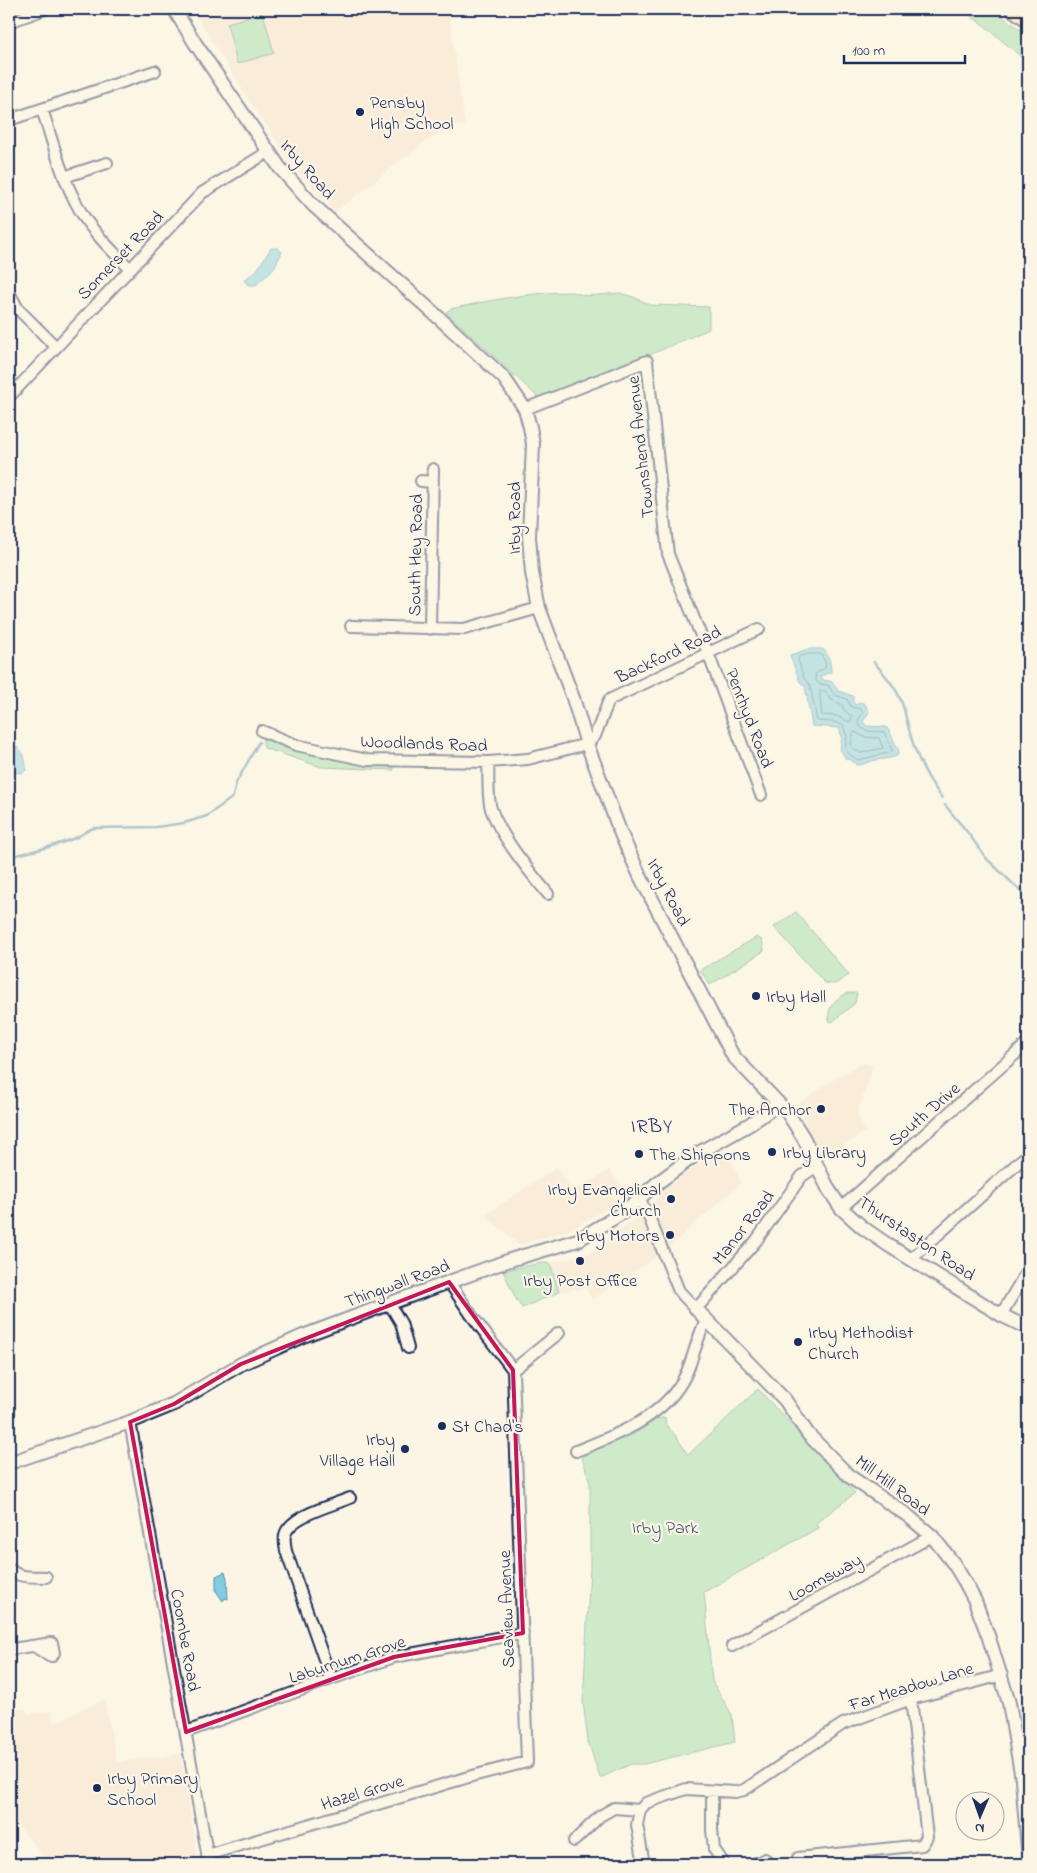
<svg xmlns="http://www.w3.org/2000/svg" width="1037" height="1873" font-family="'Indie Flower',sans-serif">
<rect width="100%" height="100%" fill="#fcf5e5"/>
<filter id="ink" filterUnits="userSpaceOnUse"><feTurbulence type="fractalNoise" baseFrequency=".02" numOctaves="2"/><feDisplacementMap in="SourceGraphic" scale="10" xChannelSelector="R" yChannelSelector="G"/><feConvolveMatrix kernelMatrix="1 2 1 2 8 2 1 2 1" color-interpolation-filters="sRGB"/></filter>
<g filter="url(#ink)">
<!-- built -->
<path fill="#f5e2cd" d="M192 9H448L465 126 458 124 426 141 335 212 292 164 253 106Z
M862 1063 873 1066 857 1115 866 1131 822 1160 814 1146 803 1117 795 1105 833 1080Z
M727 1150 741 1183 667 1249 654 1213 653 1208 656 1198 660 1193 683 1175 707 1159Z
M557 1167 573 1192 609 1170 628 1193 608 1208 571 1229 519 1245 485 1215Z
M637 1217 645 1218 659 1255 592 1300 586 1288 559 1292 550 1263 588 1254Z
M104 1699 117 1762 180 1754 198 1859 174 1864H50L9 1815V1707L26 1710 28 1714 51 1711 54 1723Z"/>
<!-- green -->
<path fill="#9adca7" stroke="#5a8682" d="M960 9H992L1028 35V63L984 25Z
M263 13 274 53 237 64 227 23Z
M572 292 587 296 620 293 633 297 651 305 709 307V329L654 353 539 398 446 312 451 309C491 300 531 292 572 292Z
M262 734 296 751 394 764V770L321 767 264 748Z
M796 912 849 975 835 984 825 983 774 927Z
M757 937 762 940 764 951 710 985 700 970Z
M848 993H857L855 1003 832 1022 829 1021C827 1006 836 998 848 993Z
M541 1263H550L559 1292 522 1308 516 1299 503 1271Z
M758 1389 855 1493 816 1523 818 1528 704 1592 712 1681 732 1715 735 1742 644 1764H631L600 1778 588 1741 583 1702 590 1567V1483L582 1457 617 1437 633 1435 655 1420 665 1417 666 1425 676 1436 688 1455Z"/>
<!-- water -->
<path fill="#80cddf" stroke="#588eab" d="M271 248H278L282 252C278 260 275 268 268 274 264 278 260 280 256 285H248L244 280 257 270Z
M808 649H823C829 656 831 662 831 672L819 677C829 685 830 675 838 691L853 696V703L856 705 860 702 865 704 869 712 863 722 867 726 886 727C892 733 894 743 899 751L897 756C886 760 876 759 868 762 863 764 862 765 856 765L851 760 846 759 840 749 842 737 839 728 812 726 805 686 800 682 790 655Z
M15 746C24 750 26 760 26 770L22 773 13 772 9 768V748Z
M225 1572 227 1578 228 1599 225 1598 223 1601 216 1591V1576Z"/>
<g fill="none" stroke-linecap="round" stroke-linejoin="round">
<!-- shore -->
<path stroke="#436e92" stroke-width="1" d="M809 654H821L826 664 825 668 815 674 816 681 820 684 828 685 835 695 847 699 851 707 861 709 863 713 858 720C860 734 874 731 884 732L892 750V752L858 760 849 754 845 748 847 737 843 725 834 722 817 721 810 685 804 679 798 660 799 657Z
M820 691H825L830 699 841 704 845 711 852 716 851 721 849 722 837 716 822 715Z
M855 732 864 737 879 738 883 748 861 753 853 749 851 745 853 734Z"/>
<!-- stream -->
<path stroke="#588eab" stroke-width="2.5" d="M874 662C883 673 893 683 899 696 905 708 906 720 910 733 916 757 927 778 942 798
M945 805 968 833 986 858 1028 898
M9 857C32 851 55 847 77 837 83 834 87 830 94 828L156 827 184 823 207 816 233 797 236 783 259 742"/>
<!-- minor casing -->
<g stroke="#1b2f5e" stroke-width="14">
<path id="minor" d="M9 22 45 9
M42 109C54 146 64 187 86 220 98 238 115 253 130 269
M9 120 155 71
M64 177 107 163
M9 292 18 309 55 346
M9 397 202 193 268 152
M525 409 647 361 668 554 708 653 761 795
M421 481 433 482
M351 626 464 629 539 608
M430 629 433 469
M262 731 296 745 367 760 488 762 528 759 587 744 595 736 609 700 759 629
M488 762C489 777 487 795 491 809 501 837 529 871 548 894
M638 1197 649 1217 679 1291 696 1309 756 1241 802 1176 817 1166
M841 1208 1028 1043
M912 1258 1028 1154
M389 1303 401 1323 408 1348
M1001 1315 1028 1269
M513 1370 559 1333
M130 1422 209 1864
M576 1451C617 1435 666 1417 686 1374 694 1356 697 1338 706 1320
M9 1568C18 1579 32 1576 46 1577
M732 1646 932 1536
M9 1650 12 1649 52 1643 54 1653 52 1656H49L34 1646
M331 1679 286 1551C285 1546 284 1541 285 1535 289 1516 333 1505 350 1498
M186 1732 331 1679 394 1657 523 1633
M712 1791V1830L714 1849 724 1864
M574 1841 600 1816 614 1808 640 1810
M207 1855 472 1776 527 1762 513 1370 472 1316 449 1282
M798 1858 922 1845 927 1837 911 1699
M644 1864 637 1825 640 1810 646 1803 686 1789 735 1792 744 1790 843 1724 911 1699 1002 1675
M754 1864 765 1859"/>
</g>
<!-- tertiary casing -->
<g stroke="#1b2f5e" stroke-width="16">
<path id="tertiary" d="M174 9 195 43 280 168 313 205 447 325 504 378 525 409 530 427 533 444 529 537 532 573 539 608 573 698 587 744 621 834 640 876 733 1056 787 1112 803 1137 829 1190 841 1208 862 1227 888 1245 1001 1315 1028 1328
M696 1309 785 1400 808 1434 849 1476 907 1515 932 1536 954 1564 966 1584 975 1601 989 1638 1009 1703 1022 1779 1028 1849
M9 1463 130 1422 174 1404 241 1364 303 1336 399 1300 510 1260 578 1240 622 1213 656 1184 695 1155 750 1124 778 1104"/>
</g>
<!-- primary casing -->
<g stroke="#1b2f5e" stroke-width="19">
<path id="primary" d="M1014 9 1028 19"/>
</g>
<!-- minor -->
<use href="#minor" stroke="#fcf5e5" stroke-width="10"/>
<!-- tertiary -->
<use href="#tertiary" stroke="#fcf5e5" stroke-width="12"/>
<!-- primary -->
<use href="#primary" stroke="#fdde96" stroke-width="15"/>
</g>
</g>
<!-- marked area -->
<path d="M0 0H1037V1873H0ZM449 1282 513 1370 523 1633 394 1657 186 1732 130 1422 174 1404 241 1364Z" fill="#fcf5e5" fill-opacity=".55" fill-rule="evenodd"/>
<path fill="none" stroke="#c2185b" stroke-width="4" stroke-linejoin="round" d="M449 1282 513 1370 523 1633 394 1657 186 1732 130 1422 174 1404 241 1364Z"/>
<!-- markers -->
<g fill="#1b2f5e" stroke="#fcf5e5" stroke-width="2">
<circle cx="360" cy="112" r="5"/>
<circle cx="756" cy="996" r="5"/>
<circle cx="821" cy="1109" r="5"/>
<circle cx="772" cy="1152" r="5"/>
<circle cx="639" cy="1154" r="5"/>
<circle cx="671" cy="1199" r="5"/>
<circle cx="670" cy="1235" r="5"/>
<circle cx="580" cy="1261" r="5"/>
<circle cx="798" cy="1342" r="5"/>
<circle cx="442" cy="1426" r="5"/>
<circle cx="405" cy="1449" r="5"/>
<circle cx="97" cy="1788" r="5"/>
</g>
<g text-anchor="middle" stroke-width="4.5" stroke-linejoin="round" paint-order="stroke">
<!-- poi labels -->
<g font-size="18" fill="#1b2f5e" stroke="#fcf5e5" text-anchor="start">
<text x="370" y="108">Pensby<tspan x="370" dy="21">High School</tspan></text>
<text x="766" y="1002">Irby Hall</text>
<text x="811" y="1115" text-anchor="end">The Anchor</text>
<text x="782" y="1158">Irby Library</text>
<text x="649" y="1160">The Shippons</text>
<text x="661" y="1195" text-anchor="end">Irby Evangelical<tspan x="661" dy="21">Church</tspan></text>
<text x="660" y="1241" text-anchor="end">Irby Motors</text>
<text x="580" y="1286" text-anchor="middle">Irby Post Office</text>
<text x="808" y="1338">Irby Methodist<tspan x="808" dy="21">Church</tspan></text>
<text x="452" y="1432">St Chad's</text>
<text x="395" y="1445" text-anchor="end">Irby<tspan x="395" dy="21">Village Hall</tspan></text>
<text x="107" y="1784">Irby Primary<tspan x="107" dy="21">School</tspan></text>
</g>
<!-- street labels -->
<g font-size="18" fill="#1b2f5e" stroke="#fcf5e5">
<text transform="translate(308 169) rotate(49)" y="6">Irby Road</text>
<text transform="translate(120 255) rotate(-46)" y="6">Somerset Road</text>
<text transform="translate(640 447) rotate(-96)" y="6">Townshend Avenue</text>
<text transform="translate(514 518) rotate(-90)" y="6">Irby Road</text>
<text transform="translate(415 555) rotate(-89)" y="6">South Hey Road</text>
<text transform="translate(668 654) rotate(-25)" y="6">Backford Road</text>
<text transform="translate(750 718) rotate(69)" y="6">Penrhyd Road</text>
<text transform="translate(424 743) rotate(2)" y="6">Woodlands Road</text>
<text transform="translate(669 892) rotate(63)" y="6">Irby Road</text>
<text transform="translate(924 1114) rotate(-41)" y="6">South Drive</text>
<text transform="translate(743 1227) rotate(-52)" y="6">Manor Road</text>
<text transform="translate(917 1238) rotate(34)" y="6">Thurstaston Road</text>
<text transform="translate(397 1283) rotate(-20)" y="6">Thingwall Road</text>
<text transform="translate(893 1485) rotate(37)" y="6">Mill Hill Road</text>
<text transform="translate(825 1577) rotate(-29)" y="6">Loomsway</text>
<text transform="translate(506 1609) rotate(-92)" y="6">Seaview Avenue</text>
<text transform="translate(186 1640) rotate(80)" y="6">Coombe Road</text>
<text transform="translate(347 1659) rotate(-18)" y="6">Laburnum Grove</text>
<text transform="translate(911 1686) rotate(-17)" y="6">Far Meadow Lane</text>
<text transform="translate(362 1792) rotate(-17)" y="6">Hazel Grove</text>
</g>
<!-- park labels -->
<g font-size="18" fill="#3b5a70" stroke="#fcf5e5">
<text x="665" y="1533">Irby Park</text>
</g>
<!-- quarter labels -->
<g font-size="20" letter-spacing="1" fill="#1b2f5e" stroke="#fcf5e5">
<text x="652" y="1132">IRBY</text>
</g>
</g>
<!-- margin -->
<rect width="1037" height="1873" fill="none" stroke="#fcf5e5" stroke-width="30"/>
<rect x="15" y="15" width="1007" height="1843" fill="none" stroke="#1b2f5e" stroke-width="2" filter="url(#ink)"/>
<!-- north arrow -->
<g transform="translate(980 1816) rotate(182)"><circle r="24" fill="#fcf5e5" stroke="#a2a6af"/>
<path d="M0-4L9 19L0 12L-9 19Z" fill="#1b2f5e"/>
<text y="-8" font-size="14" font-weight="bold" text-anchor="middle" fill="#1b2f5e">N</text>
</g>
<!-- scale -->
<path d="M844 55v8h121v-8" fill="none" stroke="#1b2f5e" stroke-width="2.5"/>
<text x="852" y="55" font-size="15" fill="#1b2f5e" stroke="#fcf5e5" stroke-width="4" paint-order="stroke">100 m</text>
</svg>
